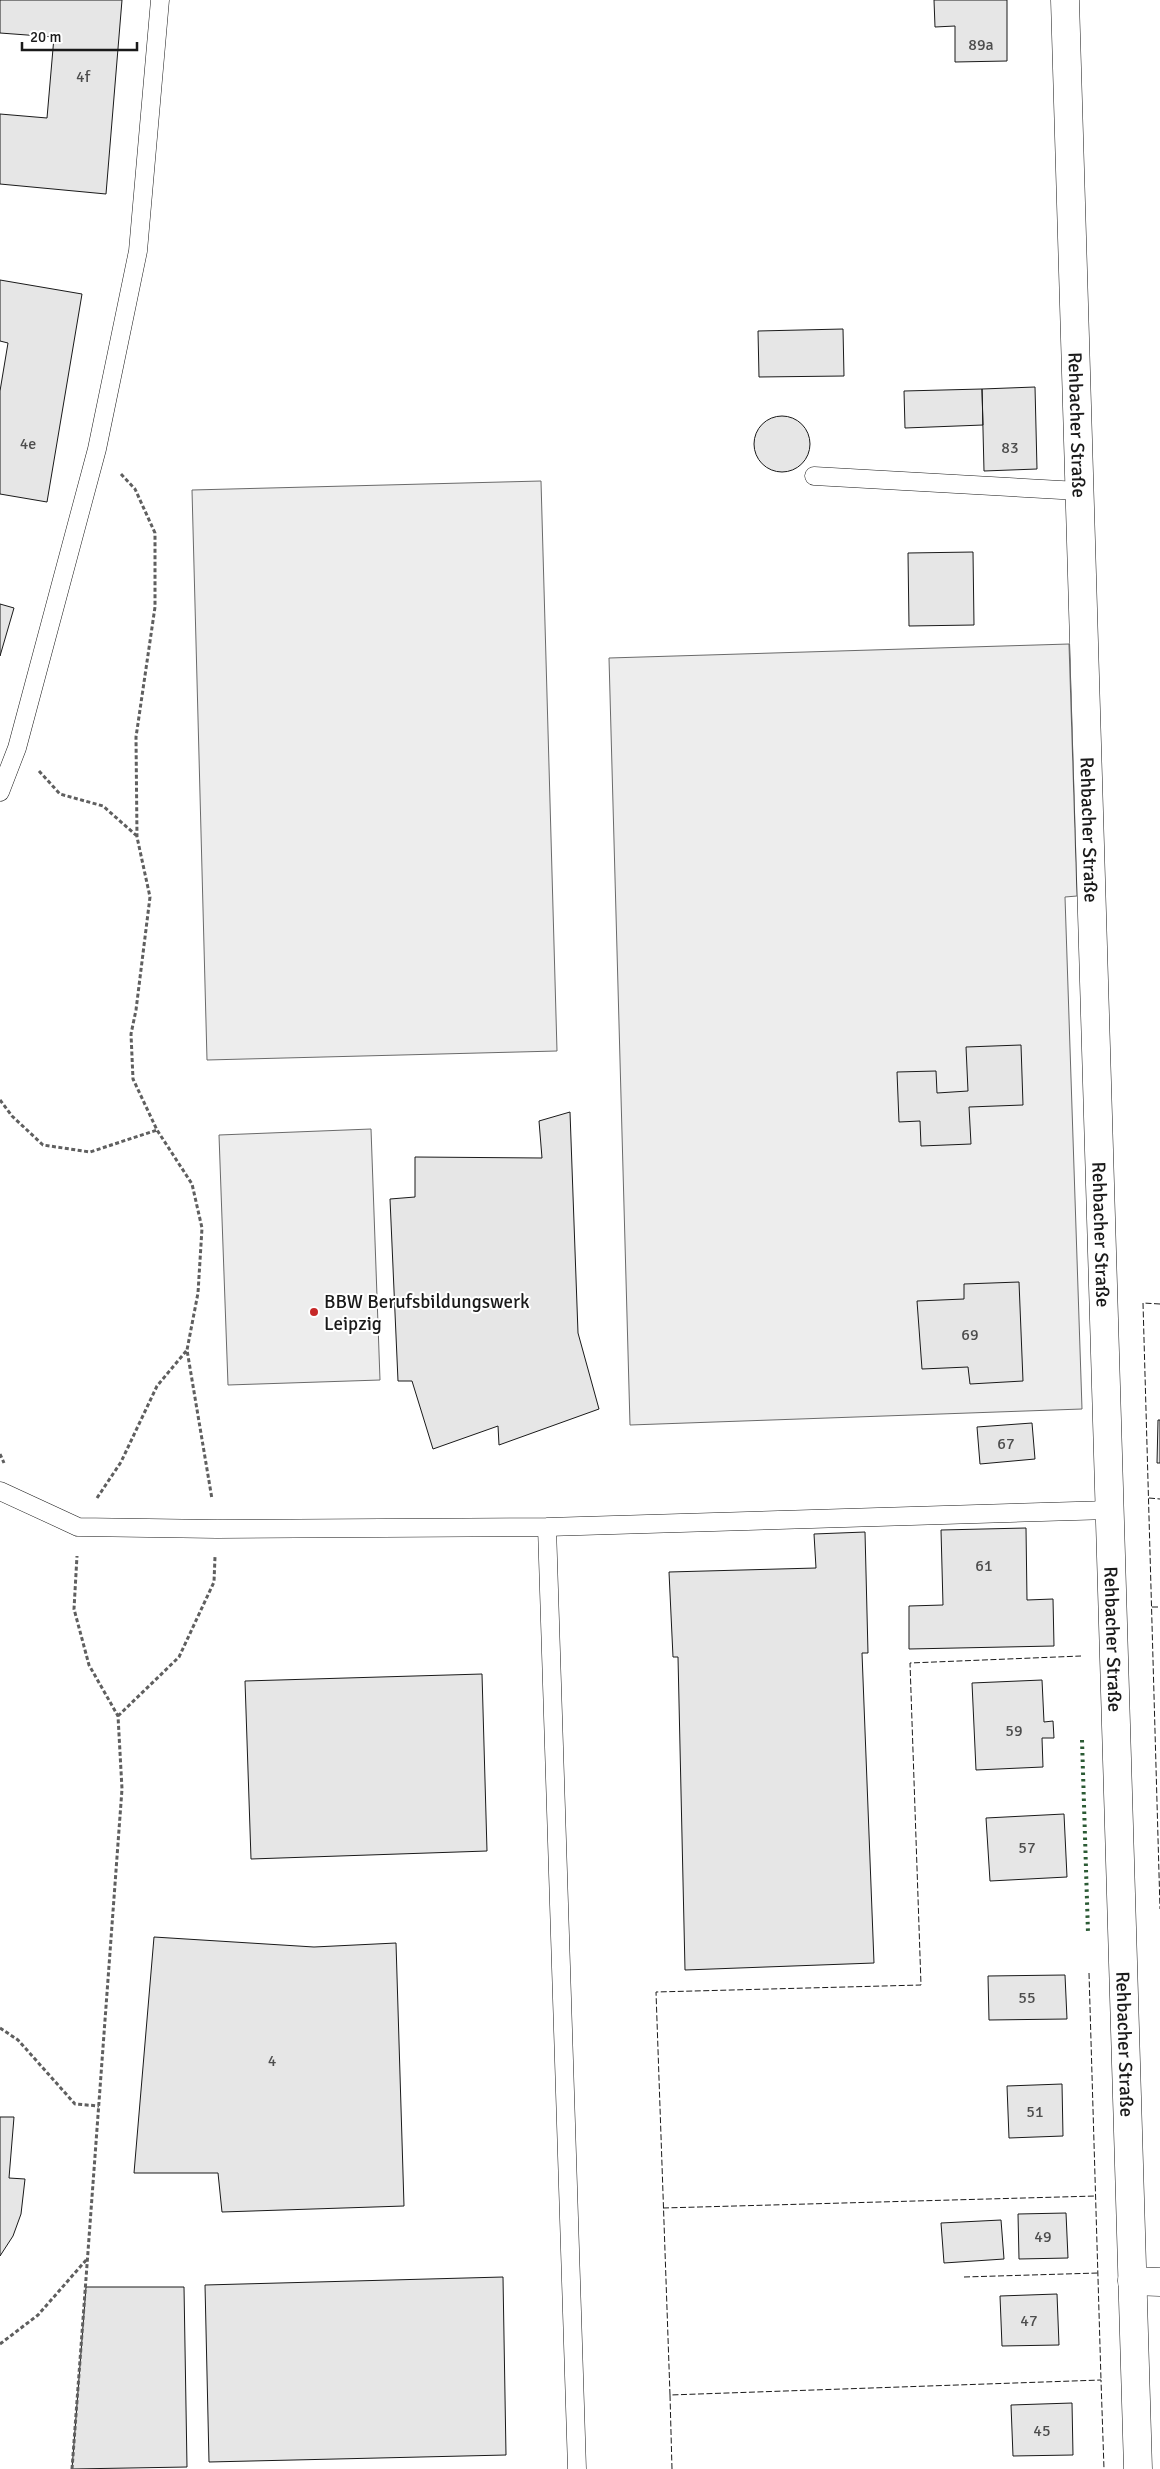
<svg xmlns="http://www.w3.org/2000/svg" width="1160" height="2469" font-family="Signika,sans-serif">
<rect width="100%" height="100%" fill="#fff"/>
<!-- built -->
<path fill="#ededed" stroke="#6a6a6a" d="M541 481 557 1051 207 1060 192 490Z
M1069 644 1077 896 1065 897 1082 1409 630 1425 609 658Z
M371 1129 380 1380 228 1385 219 1135Z"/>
<!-- building -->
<path fill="#e6e6e6" stroke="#1a1a1a" d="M0 0H122L106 194 0 184V114L47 118 54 37 0 33Z
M934 0H1007V61L955 62V26L935 27Z
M0 280 82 294 47 502 0 494V391L8 343 0 341Z
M843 329 844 376 759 377 758 331Z
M1035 387 1037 469 984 471 982 389Z
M982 389 983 425 905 428 904 391Z
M754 444a28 28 0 1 1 56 0a28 28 0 1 1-56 0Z
M973 552 974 625 909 626 908 553Z
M0 604 14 608 0 656Z
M1021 1045 1023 1105 969 1107 971 1144 921 1146 920 1121 899 1122 897 1072 936 1071 937 1093 968 1091 966 1047Z
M570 1112 578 1333 599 1409 499 1445 498 1426 433 1449 412 1381H398L390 1199 415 1197V1157L542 1158 539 1121Z
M1019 1282 1023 1381 970 1384 968 1367 922 1369 917 1301 964 1299V1284Z
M1158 1420H1160V1463H1157Z
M1032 1423 1035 1459 980 1464 977 1427Z
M1026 1528 1027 1600 1053 1599 1054 1646 909 1649V1606L943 1605 941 1530Z
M865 1532 868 1653H862L874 1963 685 1970 678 1657H673L669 1572 816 1568 814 1534Z
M482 1674 487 1851 251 1859 245 1681Z
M1042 1680 1044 1722 1053 1721 1054 1738H1042L1043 1767 976 1770 972 1683Z
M1064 1814 1067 1877 990 1881 986 1818Z
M154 1937 314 1947 396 1943 404 2206 222 2212 218 2173H134Z
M1065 1975 1067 2019 989 2020 988 1976Z
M1062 2084 1063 2136 1009 2138 1007 2086Z
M0 2117H14L9 2178 25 2179 21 2214 13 2236 0 2256Z
M1066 2213 1068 2258 1019 2259 1018 2214Z
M1001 2220 1004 2259 944 2263 941 2223Z
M503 2277 506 2455 209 2462 205 2285Z
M86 2287H184L187 2467 72 2469Z
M1057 2294 1059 2345 1002 2346 1000 2296Z
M1072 2403 1073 2455 1013 2456 1011 2405Z"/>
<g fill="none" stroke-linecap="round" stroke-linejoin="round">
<!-- lane casing -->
<g stroke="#1a1a1a" stroke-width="19">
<path id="lane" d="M814 476 1079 491
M0 792 17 748 97 449 138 251 160 0
M0 1491 78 1527 217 1529 547 1527 1110 1510
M547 1527 577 2469"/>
</g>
<!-- street casing -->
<g stroke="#1a1a1a" stroke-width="29">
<path id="street" d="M1132 2281 1160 2282"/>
</g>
<!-- secondary casing -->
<g stroke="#1a1a1a" stroke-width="29">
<g id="secondary">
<path id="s1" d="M1065 0 1138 2469"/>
</g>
</g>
<!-- path -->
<path stroke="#5f5f5f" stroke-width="3" stroke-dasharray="4 2.5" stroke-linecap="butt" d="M121 474 135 489 155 533V607L136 737 137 837 150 897 136 1010 131 1034 133 1079 157 1130 192 1184 202 1228 198 1293 187 1350 212 1499
M39 771 60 794 103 806 137 836
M0 1100 12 1116 43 1145 90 1152 157 1130
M0 1454 4 1463
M97 1498 121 1462 157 1386 187 1350
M118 1716 179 1657 214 1582 215 1557
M0 2028 18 2040 75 2104 99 2106
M0 2344 38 2315 87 2259
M72 2469 122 1789 118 1716 89 1665 74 1609 77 1556"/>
<!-- lane -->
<use href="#lane" stroke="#fff" stroke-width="18"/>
<!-- street -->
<use href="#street" stroke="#fff" stroke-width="28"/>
<!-- secondary -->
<use href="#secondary" stroke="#fff" stroke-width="28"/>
<!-- hedge -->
<path stroke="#2b5a34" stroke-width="4" stroke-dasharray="2.5 4" stroke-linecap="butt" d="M1082 1740 1088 1933"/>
<!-- fence -->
<path stroke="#1a1a1a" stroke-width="1" stroke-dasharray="6 2.5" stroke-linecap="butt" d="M1160 1304 1143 1303 1160 1909
M1149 1498 1160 1499
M1152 1607H1160
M1089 1973 1101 2380
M663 2208 1096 2196
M964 2277 1098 2273
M670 2395 656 1992 921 1985 910 1663 1081 1656
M672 2469 670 2395 1101 2380 1104 2469"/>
</g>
<!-- markers -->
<circle fill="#c62828" stroke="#fff" stroke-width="2" cx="314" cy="1312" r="5"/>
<g text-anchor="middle" stroke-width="4" stroke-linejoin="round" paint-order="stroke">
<!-- number labels -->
<g font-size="16" fill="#4d4d4d">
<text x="981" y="50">89a</text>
<text x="83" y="82">4f</text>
<text x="28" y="449">4e</text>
<text x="1010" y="453">83</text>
<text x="970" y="1340">69</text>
<text x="1006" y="1449">67</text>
<text x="984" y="1571">61</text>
<text x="1014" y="1736">59</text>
<text x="1027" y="1853">57</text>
<text x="1027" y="2003">55</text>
<text x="272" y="2066">4</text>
<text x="1035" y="2117">51</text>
<text x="1043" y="2242">49</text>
<text x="1029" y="2326">47</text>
<text x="1042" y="2436">45</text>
</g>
<!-- street labels -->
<g font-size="19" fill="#1a1a1a" stroke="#fff">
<text dy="7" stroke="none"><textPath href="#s1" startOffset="425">Rehbacher Straße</textPath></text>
<text dy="7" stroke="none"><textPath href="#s1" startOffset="830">Rehbacher Straße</textPath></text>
<text dy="7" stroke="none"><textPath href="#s1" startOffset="1235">Rehbacher Straße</textPath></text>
<text dy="7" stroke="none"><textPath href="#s1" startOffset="1640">Rehbacher Straße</textPath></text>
<text dy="7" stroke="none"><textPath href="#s1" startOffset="2045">Rehbacher Straße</textPath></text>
</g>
<!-- poi labels -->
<g font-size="19" fill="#1a1a1a" stroke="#fff" text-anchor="start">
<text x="324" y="1308">BBW Berufsbildungswerk<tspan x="324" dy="22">Leipzig</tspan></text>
</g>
</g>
<!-- scale -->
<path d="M22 42v8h115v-8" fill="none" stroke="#1a1a1a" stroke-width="2.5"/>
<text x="30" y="42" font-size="15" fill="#1a1a1a" stroke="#ffffff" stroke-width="4" paint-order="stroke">20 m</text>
</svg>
